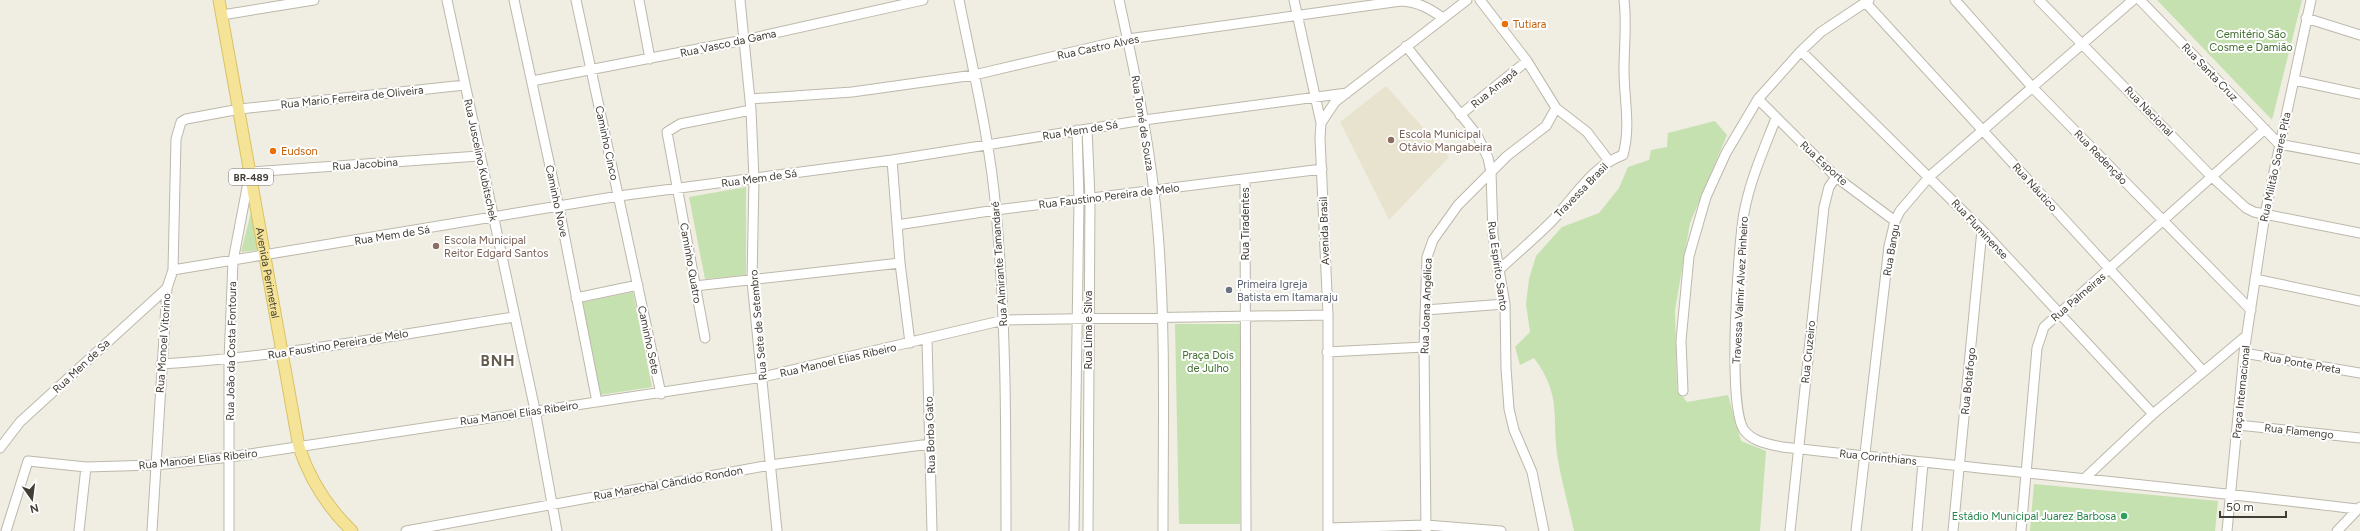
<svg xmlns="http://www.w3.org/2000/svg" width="2360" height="531" font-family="Figtree,sans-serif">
<rect width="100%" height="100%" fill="#f0ede3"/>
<!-- education -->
<path fill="#e8e3ce" d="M1386 86 1449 157 1389 220 1340 122Z"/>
<!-- green -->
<path fill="#c5e1af" d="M2157 0H2302L2272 120Z
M1715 121 1727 135 1690 223 1675 310 1677 390 1687 402 1728 395 1741 441 1766 451 1760 531H1574C1569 507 1562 484 1558 460 1551 418 1563 397 1534 358L1520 365 1515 347 1530 332 1526 304 1529 279 1536 256 1562 227 1599 213 1619 188 1628 167 1649 160 1651 150 1667 147 1668 133Z
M746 187V275L705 279 689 197Z
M252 208 259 250 241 252Z
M633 292 652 387 600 395 579 303Z
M1175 324H1240V524H1179Z
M2034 484 2218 501 2215 531H2030Z"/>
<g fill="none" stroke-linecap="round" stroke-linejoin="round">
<!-- minor casing -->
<g stroke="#bdb8aa" stroke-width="11">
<path id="minor" d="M447 0 535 410 557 531
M514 0 559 208 597 402
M576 0 661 394
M639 0 650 59
M740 0 751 110 754 179 752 281 777 531
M959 0C973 70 990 140 996 211 1006 318 1006 424 1006 531
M1119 0C1136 77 1152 154 1158 232 1166 332 1163 431 1163 531
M1294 0 1321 123
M1480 0 1527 61 1556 108 1587 132 1609 161
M1955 0 2033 88 2251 310
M2039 0 2211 176 2246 208 2254 212 2360 233
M2140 0 2279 144 2360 159
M1866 3 2203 371
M222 15 314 0
M2306 18 2360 35
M1406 46 1477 135 1488 158 1491 172 1493 235 1505 304 1506 368 1509 409 1514 430 1532 472 1544 531
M1801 51 1982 230 2153 414
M2294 80 2360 94
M532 81 744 40 923 0
M750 99 852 92 974 75 1128 39 1401 1C1418 2 1429 8 1443 18
M1758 99 1836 177 1895 221
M1460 115 1527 61
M1776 118C1764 149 1750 180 1744 213 1738 246 1727 406 1744 430 1753 442 1768 444 1782 447 1973 468 2165 486 2357 509
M1087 129 1090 198 1088 531
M892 160 900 263 910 343
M1245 180 1246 531
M897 225 996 210 1322 169
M173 270 619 196 892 160 1144 120 1347 93
M1498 271C1516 254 1535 238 1552 221 1574 198 1592 166 1623 155 1631 126 1624 100 1624 70 1624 46 1627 24 1624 0
M2255 279 2360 301
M695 286 900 263
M576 298 638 285
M1425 310 1505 304
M705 338 667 132 680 124 751 110
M927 339 932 531
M1327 352 1424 347
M2244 353 2360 373
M161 364C280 357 397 335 514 317
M1683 391 1681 341 1689 256 1706 197 1726 153 1758 99 1801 51 1821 32 1869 0
M2238 425 2360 438
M0 448 20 422 167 288
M2085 478 2153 414 2246 336
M1328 528 1426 525 1501 531
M6 531 28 461 86 467 155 465 230 457 763 377 1004 320 1328 315
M79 531 86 467
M152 531 167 288 173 270 176 139 181 122 186 119 240 109 465 85
M229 531V360L233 261 250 172 479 156
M406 531 770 465 930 444
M1074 531 1079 200 1077 130
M1328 531V315L1320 138 1321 123 1335 102 1467 0
M1426 531 1424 347 1427 257 1433 240 1458 205 1507 156 1546 126 1556 108
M1790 531 1824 207 1829 187 1836 177
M1856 531 1889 246 1895 221 1900 211 1930 176 2133 0
M1917 531 1923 463
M1953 531 1982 230
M2021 531 2037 348 2044 327 2265 129
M2227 531 2244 353 2265 214 2311 0
M2337 531 2360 507"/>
</g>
<!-- major casing -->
<g stroke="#d8c269" stroke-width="13">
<g id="major">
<path id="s1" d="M219 0 299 447C310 480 327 507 352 531"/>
</g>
</g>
<!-- minor -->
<use href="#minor" stroke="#fff" stroke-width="9"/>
<!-- major -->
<use href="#major" stroke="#f5e497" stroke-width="11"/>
</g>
<!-- markers -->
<g fill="#e8710a" stroke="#fff" stroke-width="1.5">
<circle cx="1505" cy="24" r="4"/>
<circle cx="273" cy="151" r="4"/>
</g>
<g fill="#8d6e63" stroke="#fff" stroke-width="1.5">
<circle cx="1391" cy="140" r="4"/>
<circle cx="436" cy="246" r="4"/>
</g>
<circle fill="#6b7280" stroke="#fff" stroke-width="1.5" cx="1229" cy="290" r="4"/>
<circle fill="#2e9e5b" stroke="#fff" stroke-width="1.5" cx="2124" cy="516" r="4"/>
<g text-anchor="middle" stroke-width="4" stroke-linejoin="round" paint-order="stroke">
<!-- shield labels -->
<rect fill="#fff" stroke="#7a7771" stroke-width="1" x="229" y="169" width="44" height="16" rx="3"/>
<g font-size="10" font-weight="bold" fill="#413d34">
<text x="251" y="181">BR-489</text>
</g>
<!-- food labels -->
<g font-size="11" fill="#c56008" stroke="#fff" text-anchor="start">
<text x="1513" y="28">Tutiara</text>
<text x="281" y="155">Eudson</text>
</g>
<!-- park labels -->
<g font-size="11" fill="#3f6d2d" stroke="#fff">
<text x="2251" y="38">Cemitério São<tspan x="2251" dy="13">Cosme e Damião</tspan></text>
<text x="1208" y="359">Praça Dois<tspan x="1208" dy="13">de Julho</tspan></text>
</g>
<!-- street labels -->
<g font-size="11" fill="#413d34" stroke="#fff">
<text transform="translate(728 43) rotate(-12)" y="4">Rua Vasco da Gama</text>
<text transform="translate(1098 47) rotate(-12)" y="4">Rua Castro Alves</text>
<text transform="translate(2210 72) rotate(46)" y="4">Rua Santa Cruz</text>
<text transform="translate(1494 88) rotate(-39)" y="4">Rua Amapá</text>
<text transform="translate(352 97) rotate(-6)" y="4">Rua Mario Ferreira de Oliveira</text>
<text transform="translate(2149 111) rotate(46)" y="4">Rua Nacional</text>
<text transform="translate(1143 123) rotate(81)" y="4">Rua Tomé de Souza</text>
<text transform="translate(1080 130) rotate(-9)" y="4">Rua Mem de Sá</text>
<text transform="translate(607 143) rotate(78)" y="4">Caminho Cinco</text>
<text transform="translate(2101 157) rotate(46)" y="4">Rua Redenção</text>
<text transform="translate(481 160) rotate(78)" y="4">Rua Juscelino Kubitschek</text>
<text transform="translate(1824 163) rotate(42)" y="4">Rua Esporte</text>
<text transform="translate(365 164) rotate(-4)" y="4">Rua Jacobina</text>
<text transform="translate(2275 167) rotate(-78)" y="4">Rua Militão Soares Pita</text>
<text transform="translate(759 178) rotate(-8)" y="4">Rua Mem de Sá</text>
<text transform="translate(2035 187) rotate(48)" y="4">Rua Náutico</text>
<text transform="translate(1581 190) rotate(-46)" y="4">Travessa Brasil</text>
<text transform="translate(1109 196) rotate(-7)" y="4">Rua Faustino Pereira de Melo</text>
<text transform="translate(557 201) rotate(78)" y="4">Caminho Nove</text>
<text transform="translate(1245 224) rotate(-90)" y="4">Rua Tiradentes</text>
<text transform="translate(1980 229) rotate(47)" y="4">Rua Fluminense</text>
<text transform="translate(1324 231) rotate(-92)" y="4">Avenida Brasil</text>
<text transform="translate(392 235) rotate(-9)" y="4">Rua Mem de Sá</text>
<text transform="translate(1891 250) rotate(-80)" y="4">Rua Bangu</text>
<text transform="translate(691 263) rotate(80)" y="4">Caminho Quatro</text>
<text transform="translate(999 264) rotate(-94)" y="4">Rua Almirante Tamandaré</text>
<text transform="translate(1498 266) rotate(82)" y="4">Rua Espírito Santo</text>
<text dy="4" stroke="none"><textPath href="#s1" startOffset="277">Avenida Perimetral</textPath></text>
<text transform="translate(1740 290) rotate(-87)" y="4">Travessa Valmir Alvez Pinheiro</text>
<text transform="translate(2078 297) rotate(-41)" y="4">Rua Palmeiras</text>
<text transform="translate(1426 306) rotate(-88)" y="4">Rua Joana Angélica</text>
<text transform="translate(758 325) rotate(-95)" y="4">Rua Sete de Setembro</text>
<text transform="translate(1088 330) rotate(-90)" y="4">Rua Lima e Silva</text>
<text transform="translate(649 340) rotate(78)" y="4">Caminho Sete</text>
<text transform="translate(163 343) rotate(-86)" y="4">Rua Monoel Vitorino</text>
<text transform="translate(338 344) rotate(-9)" y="4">Rua Faustino Pereira de Melo</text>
<text transform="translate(231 351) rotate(-89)" y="4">Rua João da Costa Fontoura</text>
<text transform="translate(1808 352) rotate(-84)" y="4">Rua Cruzeiro</text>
<text transform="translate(838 360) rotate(-13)" y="4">Rua Manoel Elias Ribeiro</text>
<text transform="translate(2302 363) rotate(10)" y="4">Rua Ponte Preta</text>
<text transform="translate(81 366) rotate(-43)" y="4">Rua Men de Sa</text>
<text transform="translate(1968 381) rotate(-84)" y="4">Rua Botafogo</text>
<text transform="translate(2241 392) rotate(-84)" y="4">Praça Internacional</text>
<text transform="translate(519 413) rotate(-8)" y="4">Rua Manoel Elias Ribeiro</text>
<text transform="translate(2299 431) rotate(6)" y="4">Rua Flamengo</text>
<text transform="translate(930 435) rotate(-92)" y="4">Rua Borba Gato</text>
<text transform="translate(1878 457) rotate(6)" y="4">Rua Corinthians</text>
<text transform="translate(198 459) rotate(-6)" y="4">Rua Manoel Elias Ribeiro</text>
<text transform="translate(668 483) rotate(-10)" y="4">Rua Marechal Cândido Rondon</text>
</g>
<!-- education labels -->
<g font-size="11" fill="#785e54" stroke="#fff" text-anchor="start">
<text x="1399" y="138">Escola Municipal<tspan x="1399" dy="13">Otávio Mangabeira</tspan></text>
<text x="444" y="244">Escola Municipal<tspan x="444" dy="13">Reitor Edgard Santos</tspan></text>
</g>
<!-- worship labels -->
<g font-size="11" fill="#5b616d" stroke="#fff" text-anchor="start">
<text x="1237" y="288">Primeira Igreja<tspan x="1237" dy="13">Batista em Itamaraju</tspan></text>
</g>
<!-- leisure labels -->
<g font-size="11" fill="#27864d" stroke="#fff" text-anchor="end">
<text x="2116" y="520">Estádio Municipal Juarez Barbosa</text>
</g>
<!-- district labels -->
<g font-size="15" font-weight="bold" letter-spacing="1" fill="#635c4c" stroke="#fff">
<text x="498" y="366">BNH</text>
</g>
</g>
<!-- north arrow -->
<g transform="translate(32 499) rotate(166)" stroke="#ffffff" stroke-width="3" paint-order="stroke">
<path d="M0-3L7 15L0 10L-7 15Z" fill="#413d34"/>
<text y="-6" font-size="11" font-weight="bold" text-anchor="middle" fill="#413d34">N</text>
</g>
<!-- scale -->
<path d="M2220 511v6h66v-6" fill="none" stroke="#413d34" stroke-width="2"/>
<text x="2226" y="511" font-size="12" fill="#413d34" stroke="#ffffff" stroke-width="3" paint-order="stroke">50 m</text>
</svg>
